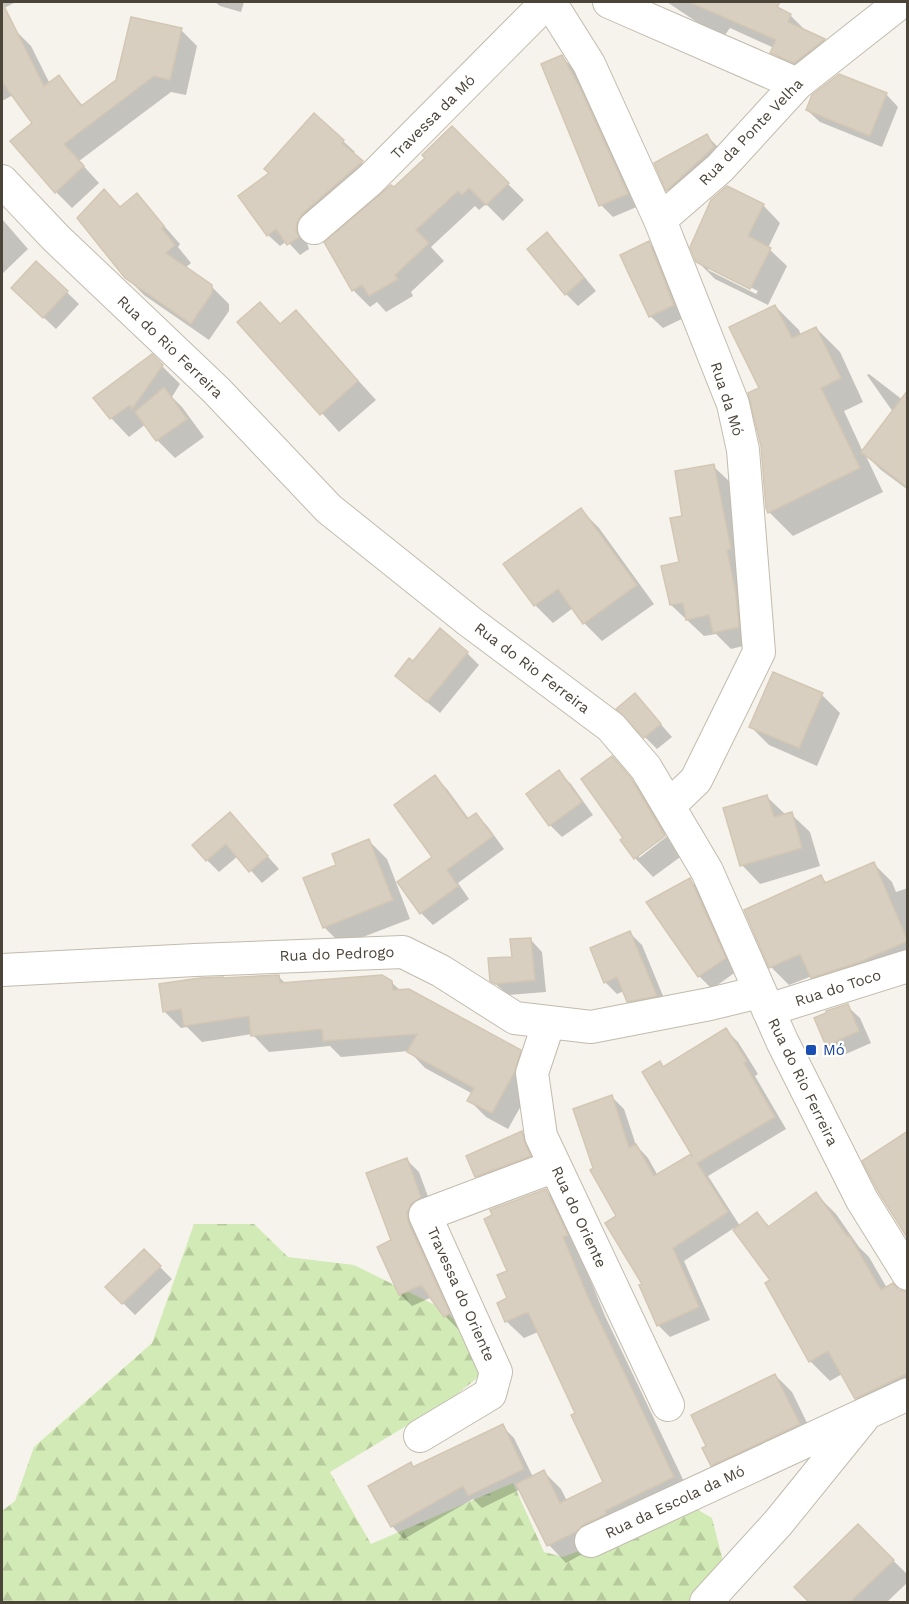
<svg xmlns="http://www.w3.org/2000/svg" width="909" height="1604" font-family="'Work Sans',sans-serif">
<defs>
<pattern id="forest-firs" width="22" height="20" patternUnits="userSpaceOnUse" patternTransform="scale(1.5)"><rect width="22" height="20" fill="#d2eab5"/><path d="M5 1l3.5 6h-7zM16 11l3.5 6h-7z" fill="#b6ca9c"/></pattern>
</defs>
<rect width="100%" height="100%" fill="#f6f3ec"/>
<!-- forest -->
<path fill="url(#forest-firs)" d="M194 1224H254L288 1257 354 1265 439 1307 479 1341 482 1374 451 1399 330 1472 371 1544 513 1483 544 1552 563 1557 693 1507 712 1518 723 1561 688 1602H2V1511L15 1501 34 1447 152 1343Z"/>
<!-- shadow -->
<path fill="#0003" fill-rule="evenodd" d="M2 2H16L2 9Z
M215 2H244L241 12 220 6Z
M667 2H767L790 15 807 32 824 40 841 57 789 69 772 52 774 48 730 28 722 39Z
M2 11 12 31 15 30 31 46 50 84 59 77 83 106 181 30 197 46 186 95 171 92 79 161 99 183 72 208 56 192 34 123 13 95 2 101Z
M562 57 574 69 639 206 613 217 601 205Z
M886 94 898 107 882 147 820 122 807 110Z
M452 128 524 200 503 221 486 204 479 210 475 206 431 247 444 261 411 292 413 296 386 312 377 302 370 307 353 290 394 189 427 158Z
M707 136 719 148 680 202 668 190 656 164Z
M343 141 355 152 353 154 374 174 308 235 307 243 309 249 300 255 287 241 280 246 268 235Z
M137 195 180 244 178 247 191 263 185 268 211 286 229 304V311L209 340 144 295 126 277 121 208Z
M763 205 780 223 768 248 787 266 768 305 715 279 697 261ZM708 266 758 291 756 294 708 270Z
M2 219 28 249 2 274Z
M649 243 661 255 686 317 663 328 650 316Z
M559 246 596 291 578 306 566 294Z
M37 263 79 304 56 329 25 300Z
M775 306 799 330 801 335 816 328 840 352 863 402 844 411 863 452 893 412 867 375 869 374 908 404V490L881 470 865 454 883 492 793 536 769 512 761 389Z
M296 312 376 400 339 432 240 322 281 325Z
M152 356 180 384 172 397 182 407 204 437 175 458 157 440 146 424 129 437 111 418Z
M713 466 730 482 747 565 755 643 731 649 716 634 704 636 671 605 681 563Z
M581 510 599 528 654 604 602 641 584 623 573 608 553 623 535 605Z
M467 653 479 665 440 713 410 688 413 663Z
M635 695 672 737 657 749 645 737Z
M822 695 840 713 817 766 769 745 751 727Z
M612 758 649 799 669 832 639 854V858L670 834 683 855 653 877 635 858 622 840 625 838Z
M558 772 571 784 593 815 562 837 550 825 528 794Z
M435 777 447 789 469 819 476 814 488 827 504 849 458 883 469 899 433 925 421 913 434 857Z
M767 797 786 815 791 814 810 832 820 866 760 884 742 865Z
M230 814 279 869 262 883 238 856 219 872 207 860Z
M369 841 387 859 410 919 342 945 324 927 338 866Z
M874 864 892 882 896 892 908 888V967L830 995 812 976 789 985 771 967 821 877 828 884Z
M690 880 702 892 737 971 712 989 699 976 648 903Z
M630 933 642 945 668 1008 641 1013 628 1001 624 991 617 994 605 982Z
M530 939 542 952 546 992 508 995 491 980Z
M278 976 286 984 391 982 401 991 520 1051 537 1067 531 1088 508 1129 486 1117 469 1100 473 1094 425 1068 409 1051 341 1057 330 1046 269 1052 252 1034 202 1042 187 1027 181 1028 164 1011Z
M847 1006 860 1018 871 1043 839 1057 827 1045Z
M726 1030 738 1042 758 1074 755 1076 786 1129 708 1176 740 1226 757 1214 770 1227 816 1194 836 1214 859 1247 869 1257 887 1288 908 1293V1402L876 1418 856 1398 842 1374 830 1381 810 1361 772 1281 734 1228 684 1261 710 1320 670 1337 658 1325 618 1217 595 1169 612 1097 624 1109 636 1145 648 1158 658 1176 695 1160 660 1063 664 1068Z
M522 1132 534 1145 536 1157 489 1188 477 1176Z
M407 1160 419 1172 433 1210 461 1326 458 1329 445 1316 432 1297 412 1306 400 1294 393 1241Z
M546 1190 563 1208 580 1254 605 1316 690 1494 566 1563 549 1545 521 1489 482 1508 473 1499 404 1539 392 1526 410 1464 415 1468 502 1426 514 1438 533 1477 544 1472 561 1489 567 1501 605 1482 577 1414 538 1332 524 1338 506 1321 509 1299V1271Z
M144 1251 172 1279 135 1315 107 1287Z
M775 1375 792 1392 816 1441 729 1482 712 1465Z
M858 1526 908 1575V1582L887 1602H811L796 1587Z"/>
<!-- building -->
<path fill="#d8cfc1" stroke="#d3c7b4" stroke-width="1.5" d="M2 2 44 86 59 75 81 106 116 80 131 17 182 28 170 80 154 76 64 144 84 166 55 193 10 141 32 123 2 82Z
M689 2H780L777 7 791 14 788 22 825 39 794 63 770 53 776 40Z
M562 55 581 90 628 194 599 206 541 64Z
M839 74 887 93 870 136 806 110 812 95Z
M314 113 344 140 342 143 363 161 302 214 297 223 296 231 299 237 287 245 276 229 267 236 238 196 269 173 264 169Z
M452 126 509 183 486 205 469 188 462 195 458 191 416 230 429 243 395 275 398 279 369 296 362 285 352 291 324 242 391 185 394 187 425 158 422 155Z
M707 134 714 147 666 191 654 163Z
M727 186 764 204 748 236 771 248 750 289 696 262 690 247 711 200Z
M104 189 120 207 137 193 164 226 162 229 175 245 166 253 212 285V293L191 324 125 278 77 218Z
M547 232 584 278 565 295 527 249Z
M649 241 674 305 649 317 620 255Z
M36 261 68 291 43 318 11 288Z
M260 302 280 324 296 310 358 381 320 415 237 322Z
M775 305 792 338 816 327 841 378 821 388 860 468 768 513 766 508 761 446 748 393 759 388 729 327Z
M152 354 163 365 132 409 130 405 110 419 93 398Z
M164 387 187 419 156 441 135 412Z
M908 390V488L861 452Z
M714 464 731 549 727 550 736 594 739 627 713 633 709 615 686 620 683 603 670 605 661 566 679 562 670 518 682 516 675 471Z
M581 508 637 585 583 624 558 589 534 606 503 564Z
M440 628 468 652 427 702 395 676 409 658 413 661Z
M773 672 823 693 799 748 749 727Z
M635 693 661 724 644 738 616 709Z
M612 756 631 778 665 836 634 859 620 840 623 838 581 779Z
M559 770 582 802 549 826 526 794Z
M435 775 467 819 476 813 493 836 447 870 458 886 420 914 397 882 432 857 394 805Z
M767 795 774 817 792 812 802 848 740 866 723 808Z
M230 812 268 856 249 872 226 844 206 861 192 845Z
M369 839 393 900 323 928 303 878 336 865 332 854Z
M874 862 908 941 860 962 811 978 800 954 769 968 744 910 821 875 825 883Z
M690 878 726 958 698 977 646 902Z
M630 931 657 996 627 1002 617 977 604 983 590 948Z
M531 938 535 980 495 984 490 981 488 958 512 957 510 939Z
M279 975 280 983 382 975 392 981 393 990 409 989 521 1050 515 1071 492 1113 467 1101 474 1088 407 1052 417 1034 323 1041 322 1029 251 1036 249 1016 184 1026 181 1009 163 1012 159 984 200 978 223 977V978Z
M848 1004 859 1031 826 1046 814 1018 826 1013V1011Z
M726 1028 747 1061 744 1063 775 1117 697 1163 728 1212 673 1248 699 1307 657 1326 639 1285 642 1284 605 1223 616 1216 590 1170 593 1168 573 1109 612 1095 629 1148 636 1144 654 1176 691 1154 693 1157 642 1072 660 1061 663 1067Z
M522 1131 525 1143 531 1156 475 1177 466 1156Z
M908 1131V1239L878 1191 862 1161Z
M407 1158 421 1197 411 1204 407 1212 408 1222 450 1313 444 1317 421 1285 399 1295 377 1247 391 1240 366 1173Z
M546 1189 568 1235 563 1237 588 1297 674 1477 605 1511 606 1514 583 1525 576 1532 547 1546 516 1484 544 1470 560 1503 603 1482 571 1415 575 1413 528 1312 505 1322 497 1303 507 1298 497 1275 507 1271 484 1219 492 1215 490 1210Z
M816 1192 847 1236 849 1235 881 1290 893 1283 899 1290 908 1292V1373L855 1399 828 1351 809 1362 765 1283 770 1280 733 1230 757 1212 768 1227Z
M144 1249 161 1266 122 1304 105 1287Z
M775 1374 800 1424 711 1466 702 1448 706 1446 691 1415Z
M503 1424 524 1469 468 1496 463 1486 391 1527 368 1486 411 1462 413 1467Z
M858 1524 894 1560 850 1602H809L794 1587Z"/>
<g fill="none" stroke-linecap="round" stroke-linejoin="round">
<!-- minor casing -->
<g stroke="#c2bbae" stroke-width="34">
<path id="minor" d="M550 2 589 64 660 220 733 404 743 450 759 652 696 780 669 806
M609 2 797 84
M2 181 56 238 216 390 329 509 469 621 611 727 646 768 707 871 782 1041 862 1200 908 1274
M660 220 720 168 797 84 901 2
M314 228 370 180 547 2
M2 970 195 960 403 952 441 971 515 1018 591 1027 710 1004 759 992
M768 1010 908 966
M549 1022 532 1073 541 1136 668 1405
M420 1436 490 1394 496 1372 425 1215 555 1166
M591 1541 908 1394
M706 1602 778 1523 863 1418"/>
</g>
<!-- minor -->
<use href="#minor" stroke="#fff" stroke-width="32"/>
</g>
<!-- markers -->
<rect fill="#1a4fb4" stroke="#fff" stroke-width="2" x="805" y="1044" width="12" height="12" rx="3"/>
<g text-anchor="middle" stroke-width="4.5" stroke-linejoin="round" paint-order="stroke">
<!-- street labels -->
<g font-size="15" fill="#4b4439" stroke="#fff">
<text transform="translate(433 117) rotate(-45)" y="5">Travessa da Mó</text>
<text transform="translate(751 132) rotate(-46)" y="5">Rua da Ponte Velha</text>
<text transform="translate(170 347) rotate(44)" y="5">Rua do Rio Ferreira</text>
<text transform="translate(727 399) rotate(72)" y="5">Rua da Mó</text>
<text transform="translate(532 668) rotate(37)" y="5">Rua do Rio Ferreira</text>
<text transform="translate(337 954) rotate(-2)" y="5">Rua do Pedrogo</text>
<text transform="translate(838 988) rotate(-18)" y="5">Rua do Toco</text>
<text transform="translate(803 1082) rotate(64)" y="5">Rua do Rio Ferreira</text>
<text transform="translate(579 1217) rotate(65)" y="5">Rua do Oriente</text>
<text transform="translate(461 1294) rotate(66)" y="5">Travessa do Oriente</text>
<text transform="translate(675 1502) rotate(-25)" y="5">Rua da Escola da Mó</text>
</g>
<!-- transit labels -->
<g font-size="15" fill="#164399" stroke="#fff" text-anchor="start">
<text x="823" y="1055">Mó</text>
</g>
</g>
<!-- border -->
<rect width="909" height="1604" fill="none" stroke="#4b4439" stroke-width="6"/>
</svg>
